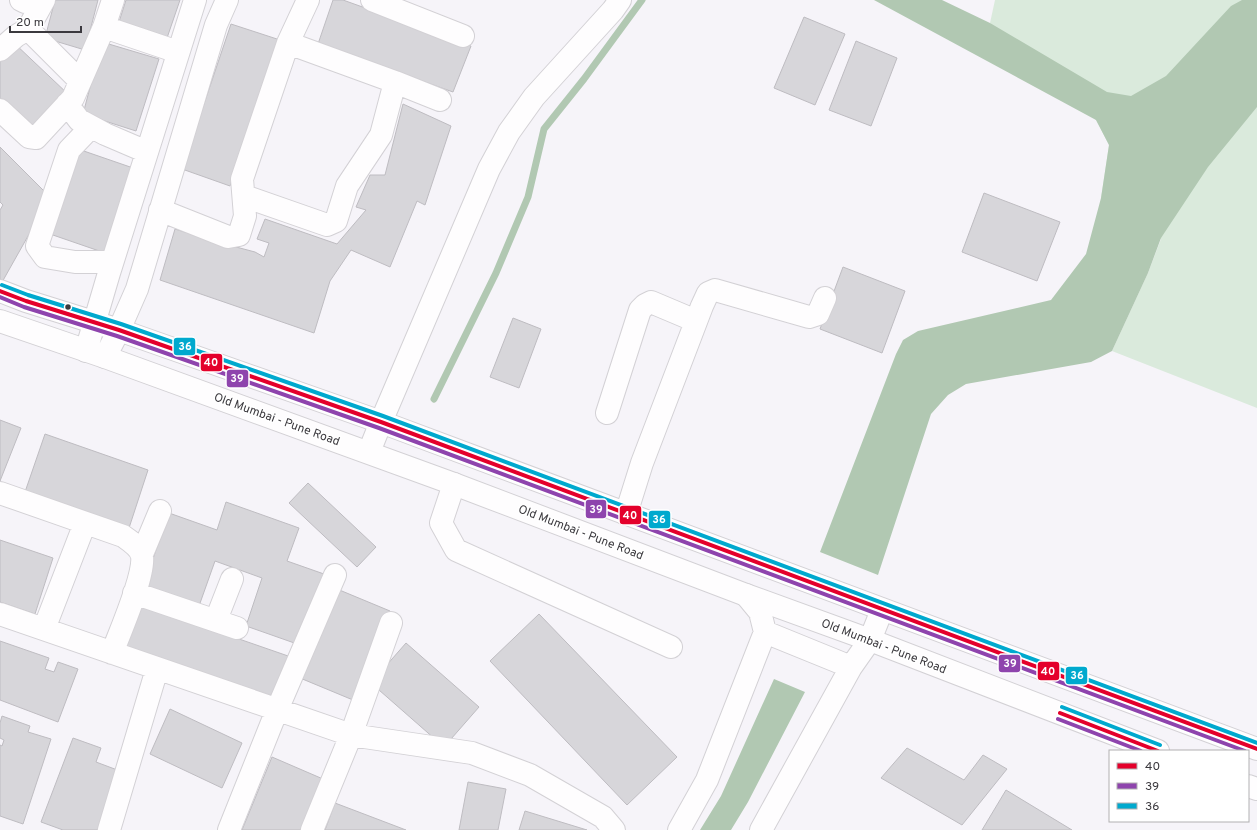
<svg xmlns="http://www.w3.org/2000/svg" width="1257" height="830" font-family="Overpass,sans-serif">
<rect width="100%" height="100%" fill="#f6f4f9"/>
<!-- green -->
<path fill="#daeadc" d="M995 0H1257V408L1112 351 1148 273 1161 239 1101 198 1109 145 1096 120 990 23Z"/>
<!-- water -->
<path fill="#b1c8b2" d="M874 0H942L990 23 1107 92 1131 96 1166 76 1231 6 1242 0H1257V107L1208 167 1161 238 1148 273 1112 351 1091 362 966 384 948 395 931 414 878 575 820 552 896 354 903 340 918 331 1051 300 1086 254 1101 198 1109 145 1096 120Z
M774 679 805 692 748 802 731 830H700L721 796Z"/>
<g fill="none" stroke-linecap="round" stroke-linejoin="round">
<!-- stream -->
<path stroke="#b1c8b2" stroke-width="7" d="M434 399 496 273 528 197 544 129 584 79 642 0"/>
</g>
<!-- building -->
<path fill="#d7d6da" stroke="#bebcc1" d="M55 0H98L85 50 45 38Z
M126 0H180L167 38 119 22Z
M333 0H343L471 46 453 92 318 44Z
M804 17 845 34 815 105 774 88Z
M231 24 280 40 230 186 182 169Z
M856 41 897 58 871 126 829 110Z
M13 42 69 95 35 131 0 99V58Z
M102 42 159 59 136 131 83 114Z
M403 104 451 126 425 205 417 201 390 267 351 250 330 281 314 333 160 280 175 229 221 243 255 252 264 257 269 243 257 239 265 219 337 244 366 210 356 207 370 175H385Z
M0 147 50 197 1 284 0 283V210L3 205 0 202Z
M78 149 136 169 108 254 50 234Z
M984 193 1060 222 1037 281 962 252Z
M843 267 905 291 882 353 820 329Z
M513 318 541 329 519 388 490 377Z
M0 420 21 428 0 481Z
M45 434 148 470 129 528 25 492Z
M308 483 376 547 357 567 289 503Z
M226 502 299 528 287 561 324 574 300 645 246 626 262 578 215 561 199 606 143 587 169 513 217 530Z
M0 540 53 558 35 614 0 602Z
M337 589 390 611 353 700 300 678Z
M138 604 291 657 276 699 124 646Z
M539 614 677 757 627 805 490 661Z
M0 641 49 658 45 669 54 672 58 662 78 669 58 722 0 700Z
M406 643 479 707 444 747 371 683Z
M170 709 242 743 222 788 150 754Z
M2 716 30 726 28 732 51 739 23 824 0 816V745L2 746 4 740 0 738V723Z
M73 738 101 748 96 762 120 771 98 830H63L41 822Z
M907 748 964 780 983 755 1007 769 962 825 881 778Z
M272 757 323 779 301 830H242Z
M468 782 506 789 498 830H459Z
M1006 790 1072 830H982Z
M335 803 406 830H325Z
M525 811 587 830H519Z"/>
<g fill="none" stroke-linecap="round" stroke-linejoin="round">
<!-- minor casing -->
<g stroke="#d3d1d5" stroke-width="24">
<path id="minor" d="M21 0 25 2 28 0
M113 0 104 27 178 52
M372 0 463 36
M28 29 80 81
M0 50 16 36 28 29 44 0
M395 82 440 100
M67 104 79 120 105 134 147 152
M0 110 29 137 36 138 73 98 104 27
M91 127 69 150 37 246 45 257 75 262H112
M244 196 327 225 336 221 347 186 381 135 395 82 288 43
M160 210 228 237 239 235 245 216 242 179 288 43 308 0
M86 351 109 273 195 0
M105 357 119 330 137 289 216 25 227 0
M607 413 640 310 645 305 651 302 696 321
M369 452 381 422 489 169 509 132 534 97 613 10 620 0
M454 484 441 523 456 550 671 647
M0 493 123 536C130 541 140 547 142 556 145 575 120 632 112 653
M626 514 642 463 702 306 708 293 715 290 809 317 818 314 825 298
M142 554 160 511
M134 593 237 628
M746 595 760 612 765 632
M0 614 351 735 472 753 530 775 603 817 614 830
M216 620 232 579
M44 629 85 523
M109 830 157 669
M229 830 277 710 335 575
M312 830 351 735 391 623
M679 830 707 780 765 632 851 667
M761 830 851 667 870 640 882 610"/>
</g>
<!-- major casing -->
<g stroke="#d3d1d5" stroke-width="24">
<path id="major" d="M0 291 26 301 119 330 381 422 1257 749
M0 321 105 357 454 484 746 595 870 640 1158 751
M1248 786 1257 789"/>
</g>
<!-- minor -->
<use href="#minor" stroke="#fefdfe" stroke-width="22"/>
<!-- major -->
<use href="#major" stroke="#fefdfe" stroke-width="22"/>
<!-- bus-1 casing -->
<g stroke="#fff" stroke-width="7">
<path id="bus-1" d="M0 291 26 301 119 330 381 422 1257 749
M1060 713 1158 751"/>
</g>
<!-- bus-2 casing -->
<g stroke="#fff" stroke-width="7">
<path id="bus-2" d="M0 297 24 307 117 336 379 428 1245 751
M1058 719 1141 751"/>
</g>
<!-- bus-3 casing -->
<g stroke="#fff" stroke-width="7">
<path id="bus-3" d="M2 285 28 295 121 324 383 416 1257 743
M1062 707 1160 745"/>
</g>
<!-- bus-1 -->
<use href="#bus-1" stroke="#e4002b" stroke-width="4"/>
<!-- bus-2 -->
<use href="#bus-2" stroke="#8e44ad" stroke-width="4"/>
<!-- bus-3 -->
<use href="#bus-3" stroke="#00a9ce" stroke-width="4"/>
</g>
<!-- markers -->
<circle fill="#3b393e" stroke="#fff" stroke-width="1.5" cx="68" cy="307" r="3.5"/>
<g text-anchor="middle" stroke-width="3" stroke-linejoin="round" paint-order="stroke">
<!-- street labels -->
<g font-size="12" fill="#3b393e" stroke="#fff">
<text transform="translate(277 419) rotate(20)" y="4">Old Mumbai - Pune Road</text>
<text transform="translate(581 532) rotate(21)" y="4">Old Mumbai - Pune Road</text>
<text transform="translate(884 646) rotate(21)" y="4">Old Mumbai - Pune Road</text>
</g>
</g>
<g stroke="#fff" stroke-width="1.5">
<rect x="173" y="337" width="23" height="19" rx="4" fill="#00a9ce"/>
<rect x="200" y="353" width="23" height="19" rx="4" fill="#e4002b"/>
<rect x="226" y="369" width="23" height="19" rx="4" fill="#8e44ad"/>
<rect x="585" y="499" width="22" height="20" rx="4" fill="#8e44ad"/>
<rect x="619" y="505" width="23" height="20" rx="4" fill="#e4002b"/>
<rect x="648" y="510" width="23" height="19" rx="4" fill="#00a9ce"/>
<rect x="998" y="654" width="23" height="19" rx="4" fill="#8e44ad"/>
<rect x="1037" y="661" width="23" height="20" rx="4" fill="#e4002b"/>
<rect x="1065" y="666" width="23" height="19" rx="4" fill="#00a9ce"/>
</g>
<g font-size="11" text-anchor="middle" font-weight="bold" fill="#fff">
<text x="185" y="350">36</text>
<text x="211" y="366">40</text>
<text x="237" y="382">39</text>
<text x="596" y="513">39</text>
<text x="630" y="519">40</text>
<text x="659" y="523">36</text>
<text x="1010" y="667">39</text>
<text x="1048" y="675">40</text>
<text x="1077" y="679">36</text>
</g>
<!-- legend -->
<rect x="1109" y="750" width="140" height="72" fill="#ffffff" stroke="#b1b0b2"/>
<rect x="1117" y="763" width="20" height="6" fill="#e4002b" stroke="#b1b0b2"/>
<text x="1145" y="770" font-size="12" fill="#3b393e">40</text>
<rect x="1117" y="783" width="20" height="6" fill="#8e44ad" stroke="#b1b0b2"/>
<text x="1145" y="790" font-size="12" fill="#3b393e">39</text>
<rect x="1117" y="803" width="20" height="6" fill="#00a9ce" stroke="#b1b0b2"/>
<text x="1145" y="810" font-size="12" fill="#3b393e">36</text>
<!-- scale -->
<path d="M10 26v6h71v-6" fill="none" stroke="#3b393e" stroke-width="2"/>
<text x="16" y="26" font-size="12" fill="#3b393e" stroke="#ffffff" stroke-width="3" paint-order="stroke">20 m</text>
</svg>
